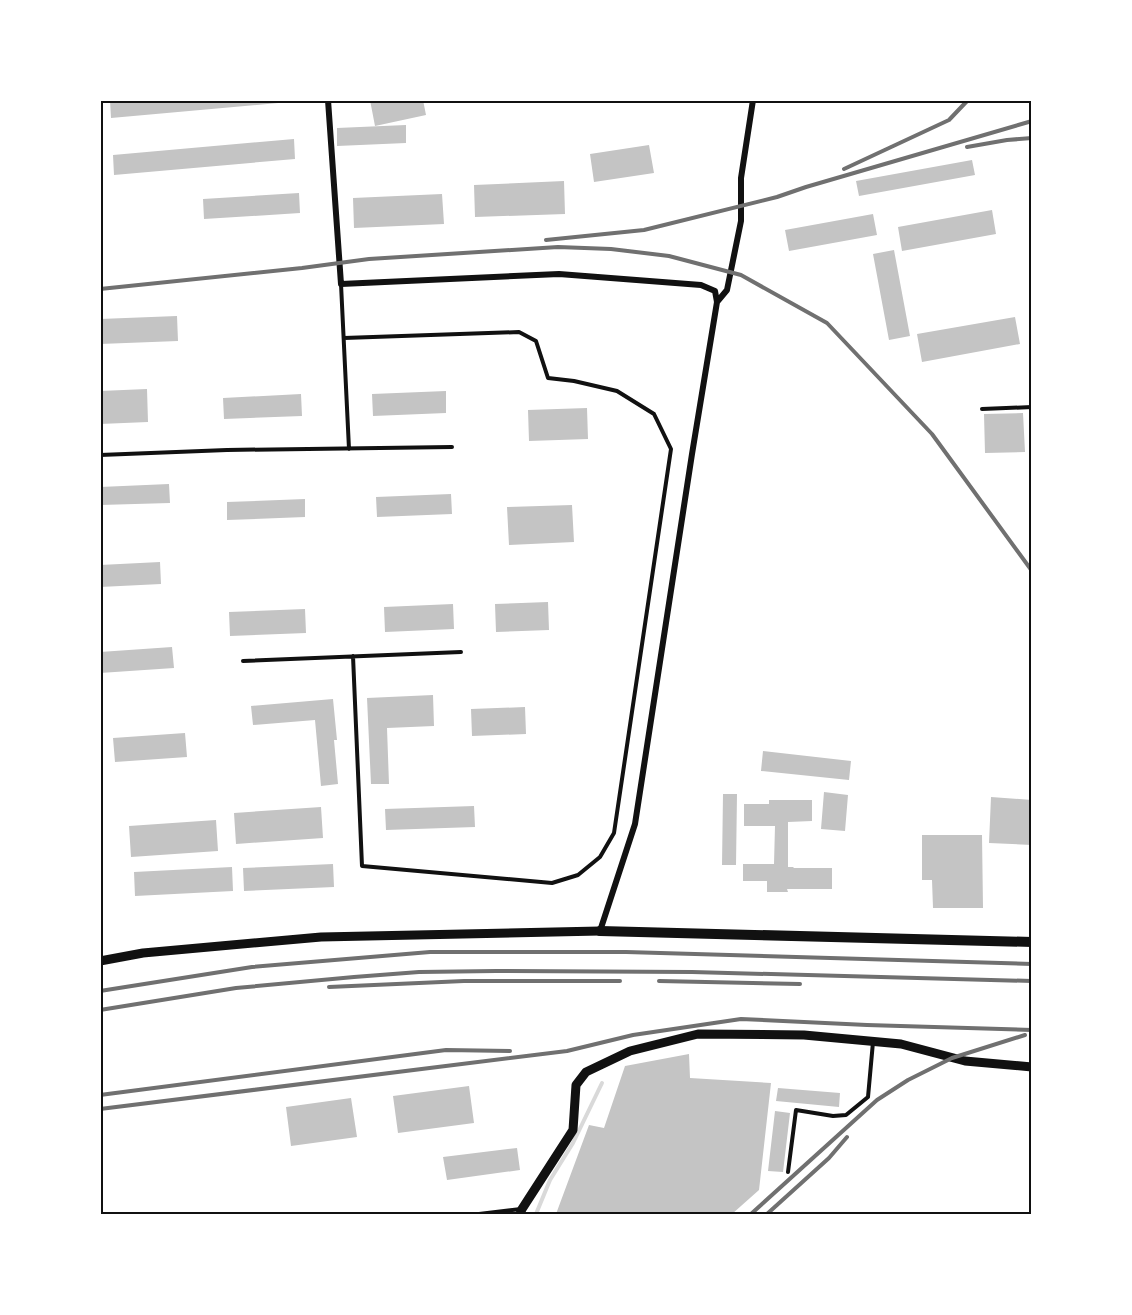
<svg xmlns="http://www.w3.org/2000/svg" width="1132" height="1315" font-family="Helvetica,sans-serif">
<rect width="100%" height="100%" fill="#fff"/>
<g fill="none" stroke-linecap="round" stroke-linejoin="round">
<!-- stream -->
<path stroke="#d9d9d9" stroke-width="4" d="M536 1214 550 1180 573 1143 602 1083"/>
</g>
<!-- building -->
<path fill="#c4c4c4" d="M110 100H289V102L111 118Z
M370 100H423L426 115 375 126Z
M406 125V143L337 146V128Z
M294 139 295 159 114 175 113 155Z
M649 145 654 173 594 182 590 154Z
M972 160 975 175 859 196 856 181Z
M564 181 565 214 475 217 474 185Z
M299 193 300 213 204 219 203 199Z
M442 194 444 224 354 228 353 198Z
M992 210 996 234 902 251 898 227Z
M873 214 877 235 789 251 785 230Z
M894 250 910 336 889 340 873 254Z
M177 316 178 341 100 344V319Z
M1015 317 1020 344 922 362 917 334Z
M147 389 148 422 100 424V391Z
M446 391V413L373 416 372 394Z
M301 394 302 416 224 419 223 398Z
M587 408 588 439 529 441 528 410Z
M1023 413 1025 452 985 453 984 414Z
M169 484 170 503 100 505V487Z
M451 494 452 514 377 517 376 497Z
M305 499V517L227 520V502Z
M572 505 574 542 509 545 507 507Z
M160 562 161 584 100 587V565Z
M548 602 549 630 496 632 495 604Z
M453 604 454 629 385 632 384 607Z
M305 609 306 633 230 636 229 612Z
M172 647 174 668 100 673V652Z
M433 695 434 726 387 728 389 784H371L367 698Z
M333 699 337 740H334L338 784 321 786 315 720 253 725 251 706Z
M525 707 526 734 472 736 471 709Z
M185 733 187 757 115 762 113 738Z
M763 751 851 761 849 780 761 771Z
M824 792 848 795 845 831 821 829Z
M723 794H737L736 865H722Z
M991 797 1032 800V845L989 843Z
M769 800H812V821L788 822V867H794L793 868H832V889H787L788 892H767V881H743V864H774L775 826H744V804H769Z
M474 806 475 827 386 830 385 809Z
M321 807 323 838 236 844 234 813Z
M216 820 218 851 131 857 129 826Z
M922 835H982L983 908H933L932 880H922Z
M333 864 334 887 244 891 243 868Z
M232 867 233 891 135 896 134 872Z
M689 1054 690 1078 771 1083 759 1190 732 1214H556L589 1125 604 1128 625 1066Z
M469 1086 474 1123 398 1133 393 1096Z
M778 1088 840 1093 839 1107 776 1101Z
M351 1098 357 1137 291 1146 286 1107Z
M775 1111 790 1113 783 1172 768 1171Z
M517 1148 520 1170 447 1180 443 1157Z"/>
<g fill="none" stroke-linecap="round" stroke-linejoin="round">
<!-- service -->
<path stroke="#111" stroke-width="4" d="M341 284 349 449
M344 338 519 332 536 341 548 378 574 381 617 391 654 414 671 449 614 833 600 857 578 875 552 883 362 866 353 656
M982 409 1032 407
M100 455 227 450 452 447
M243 661 461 652
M788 1172 796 1110 833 1116 846 1115 868 1097 873 1042
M479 1214 521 1209"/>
<!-- minor -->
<path stroke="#111" stroke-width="6" d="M328 100 341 284 559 274 701 285 715 291 717 302 692 454 635 824 600 931
M717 302 727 290 741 221V178L753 100"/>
<!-- tertiary -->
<path stroke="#111" stroke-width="9" d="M100 961 143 953 321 937 600 931
M520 1214 522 1209 573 1130 576 1085 586 1072 630 1051 698 1034 804 1035 901 1044 965 1061 1032 1067"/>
<!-- secondary -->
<path stroke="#111" stroke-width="10" d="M600 931 1032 942"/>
<!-- rail -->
<path stroke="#707070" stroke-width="4" d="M967 147 1007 140 1032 138
M844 169 949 120 968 100
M546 240 644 230 777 197 806 187 1032 121
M100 289 302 268 369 259 558 247 611 249 669 256 741 275 827 323 932 434 1032 571
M659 981 800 984
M329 987 464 981H620
M100 991 252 967 430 952H626L1032 964
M100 1010 236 988 354 977 419 972 496 971 692 972 1032 981
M100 1095 446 1050 510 1051
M100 1109 567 1051 633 1035 741 1019 867 1025 1032 1030
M751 1214 877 1100 908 1080 952 1058 1025 1035
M767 1214 829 1158 847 1137"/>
</g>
<!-- border -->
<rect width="1132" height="1315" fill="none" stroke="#ffffff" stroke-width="204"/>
<rect x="102" y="102" width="928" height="1111" fill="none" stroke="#111" stroke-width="2"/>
</svg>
